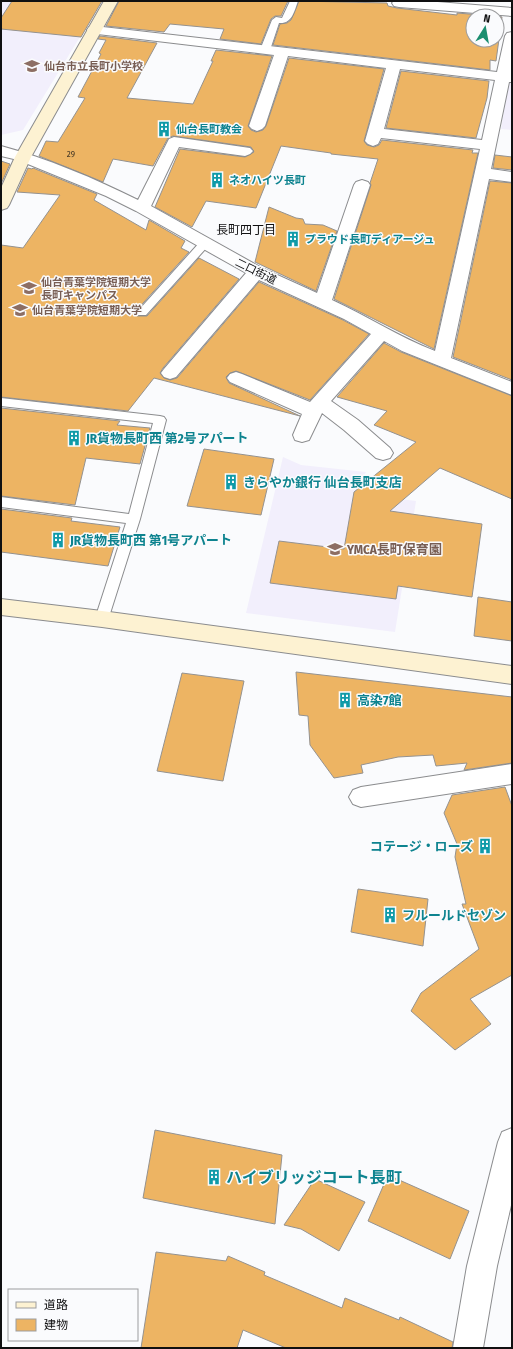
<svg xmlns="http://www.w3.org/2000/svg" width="513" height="1349" font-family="'Fira Sans Condensed','Noto Sans JP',sans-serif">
<rect width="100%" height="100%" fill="#fafbfd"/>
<!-- education -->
<path fill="#f2effc" d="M1 1H102L23 130 1 135Z
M509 81H512V130L501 129Z
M283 457 301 465 366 472 354 493 416 501 395 632 246 613Z"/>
<!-- building -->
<path fill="#edb463" stroke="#949290" d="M12 1H102L81 37 1 29V18Z
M119 1H288L281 16H275L271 19 261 44 220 39 224 29 170 24 164 32 106 26Z
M299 1 387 3 388 6 397 8 457 15V13L493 16H473V40H497V16L502 17 496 61 490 60V70L273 45 280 24 287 23 291 20Z
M100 36 157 43 127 98 193 104 213 61H211L216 50 272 56 248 126 251 130 256 132 263 130 266 126 289 58 384 69 364 141 367 145 374 147 379 145 382 140 473 150 472 153H478L434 349 334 299 371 185 370 183 378 159 331 154V153L281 146 256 208 206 201 192 227 155 207 180 149 245 157 254 152 251 147 173 136 168 138 153 166 113 159 103 182 39 156 46 141 58 142 85 98 78 97 101 54 99 53 106 40 98 39Z
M401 71 489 81 487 98 476 138 386 128Z
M495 155 512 157V170L493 168Z
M1 161 10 164 1 184Z
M28 168 32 169 33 168 97 194 94 200 146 230 149 220 185 241 181 248 189 252 135 312 137 316H147L199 258 239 279 163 368 160 373 164 378 170 380 177 378 259 282 343 320 369 334 310 400 236 371 230 373 226 377 229 383 300 416 154 378 128 411 1 397V245L23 248 60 195 17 192Z
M490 181 512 183V380L453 357Z
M269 207 296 218 303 219 305 224 323 225 337 231 316 291 255 262Z
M384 343 401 352 512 396V499L440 468 390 511 482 524 472 597 398 586 396 599 270 583 279 541 344 549 354 492 416 442 374 425 387 411 337 397Z
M1 408 120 421 117 425 150 428 140 464 86 458 75 505 1 496Z
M204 449 274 459 261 515 187 506Z
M1 509 72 518 71 521 120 527 108 566 1 552Z
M478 597 512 602V641L474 636Z
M296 672 512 697V763L464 770 467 763 436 766 433 755 398 757 361 765 363 773 334 778 310 745 308 716 299 715Z
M182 673 244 681 223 781 157 771Z
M505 787 512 806V975L470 999 491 1024 455 1050 411 1011 421 993 479 949 462 904H466L455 857 457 844 444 813 452 795Z
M358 889 428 899 423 946 351 932Z
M155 1130 282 1155 275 1224 143 1198Z
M388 1175 469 1211 450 1259 368 1221Z
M315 1179 365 1202 339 1251 301 1229 284 1225Z
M156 1252 226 1261 228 1256 265 1272 264 1275 342 1308 345 1298 399 1320 400 1317 453 1342 452 1348H286L243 1330 237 1348H141Z"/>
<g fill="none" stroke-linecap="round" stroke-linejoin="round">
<!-- lane casing -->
<g stroke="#8b8c8e" stroke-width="2">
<path id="lane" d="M290 1H298C294 12 292 24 279 23L270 50 268 52H262L260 50 272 20 276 17 282 18Z
M204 241 208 242 209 244 208 246 146 315H138L136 313 138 311 200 242Z
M1 398 160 416 164 417 166 420 140 519 107 623 102 624 97 623 95 619 126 523 1 507V497L129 514 153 423 1 406Z"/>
</g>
<!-- street casing -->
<g stroke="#8b8c8e" stroke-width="2">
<path id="street" d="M394 1H425L512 8V16L399 7 394 6 392 3Z
M94 26 497 72 505 36 507 33 512 32V82H509L491 169 512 172V182L489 179 451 358 512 382V395L402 351 384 341 331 401 358 420 390 448 393 453 390 458 383 460 376 458 344 430 322 413 309 440 302 442 295 440 293 435 302 414 230 382 227 378 230 374 236 372 242 374 310 402 371 334 344 319 259 280 176 377 170 379 164 377 161 373 164 369 246 273 136 211 106 196 18 160 1 156V146C46 158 96 179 138 200L169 139 174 137 250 148 253 151 250 154 245 156 179 147 151 206 262 268 317 293 354 185 356 182 362 180 368 182 370 185 332 300C367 316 399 337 435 351L480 149 381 138 378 144 373 146 368 144 365 141 386 68 288 56 265 126 262 129 257 131 252 129 249 126 274 55 89 33 87 30 89 27ZM400 69 495 80 482 140 384 129Z
M512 764V784L361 807 353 804 349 797 353 790 361 787Z
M512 1128V1201L497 1266 483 1348H453L467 1266 498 1142 502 1132Z"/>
</g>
<!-- secondary casing -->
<g stroke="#8b8c8e" stroke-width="2">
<path id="secondary" d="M104 1H118L31 157 9 205 7 208 1 210V188L15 157Z
M1 599 102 611 512 666V684L102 627 1 615Z"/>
</g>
<!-- lane -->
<use href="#lane" fill="#fff" fill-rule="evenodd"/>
<!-- street -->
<use href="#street" fill="#fff" fill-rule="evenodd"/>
<!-- secondary -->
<use href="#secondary" fill="#fdf2d2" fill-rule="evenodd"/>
</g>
<!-- icons -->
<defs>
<g id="school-bare" transform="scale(1.2)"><path d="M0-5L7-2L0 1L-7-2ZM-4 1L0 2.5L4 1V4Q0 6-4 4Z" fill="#8d6e63" stroke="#fafbfd" stroke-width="2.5" paint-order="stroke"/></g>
<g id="building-bare" transform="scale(1.2)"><path d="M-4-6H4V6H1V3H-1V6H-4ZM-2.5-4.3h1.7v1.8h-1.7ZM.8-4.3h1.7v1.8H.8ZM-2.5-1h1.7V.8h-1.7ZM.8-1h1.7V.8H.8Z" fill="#0f9aa8" stroke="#fafbfd" stroke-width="2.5" paint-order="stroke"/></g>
<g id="university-bare" transform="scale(1.2)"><path d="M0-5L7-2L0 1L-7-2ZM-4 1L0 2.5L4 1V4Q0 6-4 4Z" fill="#8d6e63" stroke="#fafbfd" stroke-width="2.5" paint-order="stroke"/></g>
</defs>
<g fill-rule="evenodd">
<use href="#school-bare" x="32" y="66"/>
<use href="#building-bare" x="164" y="129"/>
<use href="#building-bare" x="217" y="180"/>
<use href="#building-bare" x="293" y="239"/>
<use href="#school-bare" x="29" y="288"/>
<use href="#university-bare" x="20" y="310"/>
<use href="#building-bare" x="74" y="438"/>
<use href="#building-bare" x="231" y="482"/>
<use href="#building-bare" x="58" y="540"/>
<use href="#school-bare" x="335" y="549"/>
<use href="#building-bare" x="345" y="700"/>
<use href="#building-bare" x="485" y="846"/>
<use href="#building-bare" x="390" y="915"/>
<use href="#building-bare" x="214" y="1177"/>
</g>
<g text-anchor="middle" stroke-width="3" stroke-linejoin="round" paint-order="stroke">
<!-- far-number labels -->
<g font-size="9" fill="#473926">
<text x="71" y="157">29</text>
</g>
<!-- far-education labels -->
<g font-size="11" font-weight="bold" fill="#785e54" stroke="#fafbfd" text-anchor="start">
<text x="44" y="70">仙台市立長町小学校</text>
<text x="41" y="286">仙台青葉学院短期大学<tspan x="41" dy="13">長町キャンパス</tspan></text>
<text x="32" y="314">仙台青葉学院短期大学</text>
</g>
<!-- far-culture labels -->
<g font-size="11" font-weight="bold" fill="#0d838f" stroke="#fafbfd" text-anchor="start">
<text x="176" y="133">仙台長町教会</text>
<text x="229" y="184">ネオハイツ長町</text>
<text x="305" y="243">プラウド長町ディアージュ</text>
</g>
<!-- far-street labels -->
<g font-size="11" fill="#101011" stroke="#fafbfd">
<text transform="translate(256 271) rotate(26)" y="4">二口街道</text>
</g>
<!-- far-neighbourhood labels -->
<g font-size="12" fill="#101011" stroke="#fafbfd">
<text x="246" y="234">長町四丁目</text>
</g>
<!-- culture labels -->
<g font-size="13" font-weight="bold" fill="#0d838f" stroke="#fafbfd" text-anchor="start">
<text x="86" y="443">JR貨物長町西 第2号アパート</text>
<text x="243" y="487">きらやか銀行 仙台長町支店</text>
<text x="70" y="545">JR貨物長町西 第1号アパート</text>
<text x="357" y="705">高染7館</text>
<text x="473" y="851" text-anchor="end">コテージ・ローズ</text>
<text x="402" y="920">フルールドセゾン</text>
</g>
<!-- education labels -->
<g font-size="13" font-weight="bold" fill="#785e54" stroke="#fafbfd" text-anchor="start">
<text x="347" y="554">YMCA長町保育園</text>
</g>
<!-- near-culture labels -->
<g font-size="16" font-weight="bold" fill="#0d838f" stroke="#fafbfd" text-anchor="start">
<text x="226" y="1183">ハイブリッジコート長町</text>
</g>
</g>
<!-- border -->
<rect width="513" height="1349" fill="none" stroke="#101011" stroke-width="4"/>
<!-- legend -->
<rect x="8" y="1289" width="130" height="52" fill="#fafbfd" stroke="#9c9d9f"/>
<rect x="16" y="1302" width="20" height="6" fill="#fdf2d2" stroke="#9c9d9f"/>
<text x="44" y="1309" font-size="12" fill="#101011">道路</text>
<rect x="16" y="1319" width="20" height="12" fill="#edb463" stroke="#9c9d9f"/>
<text x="44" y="1329" font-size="12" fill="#101011">建物</text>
<!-- north arrow -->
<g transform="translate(485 28) rotate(11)"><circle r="19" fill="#fafbfd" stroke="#9c9d9f"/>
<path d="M0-3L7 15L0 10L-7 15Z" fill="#1b8e6f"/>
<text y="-6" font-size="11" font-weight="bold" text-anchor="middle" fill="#101011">N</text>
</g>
</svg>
